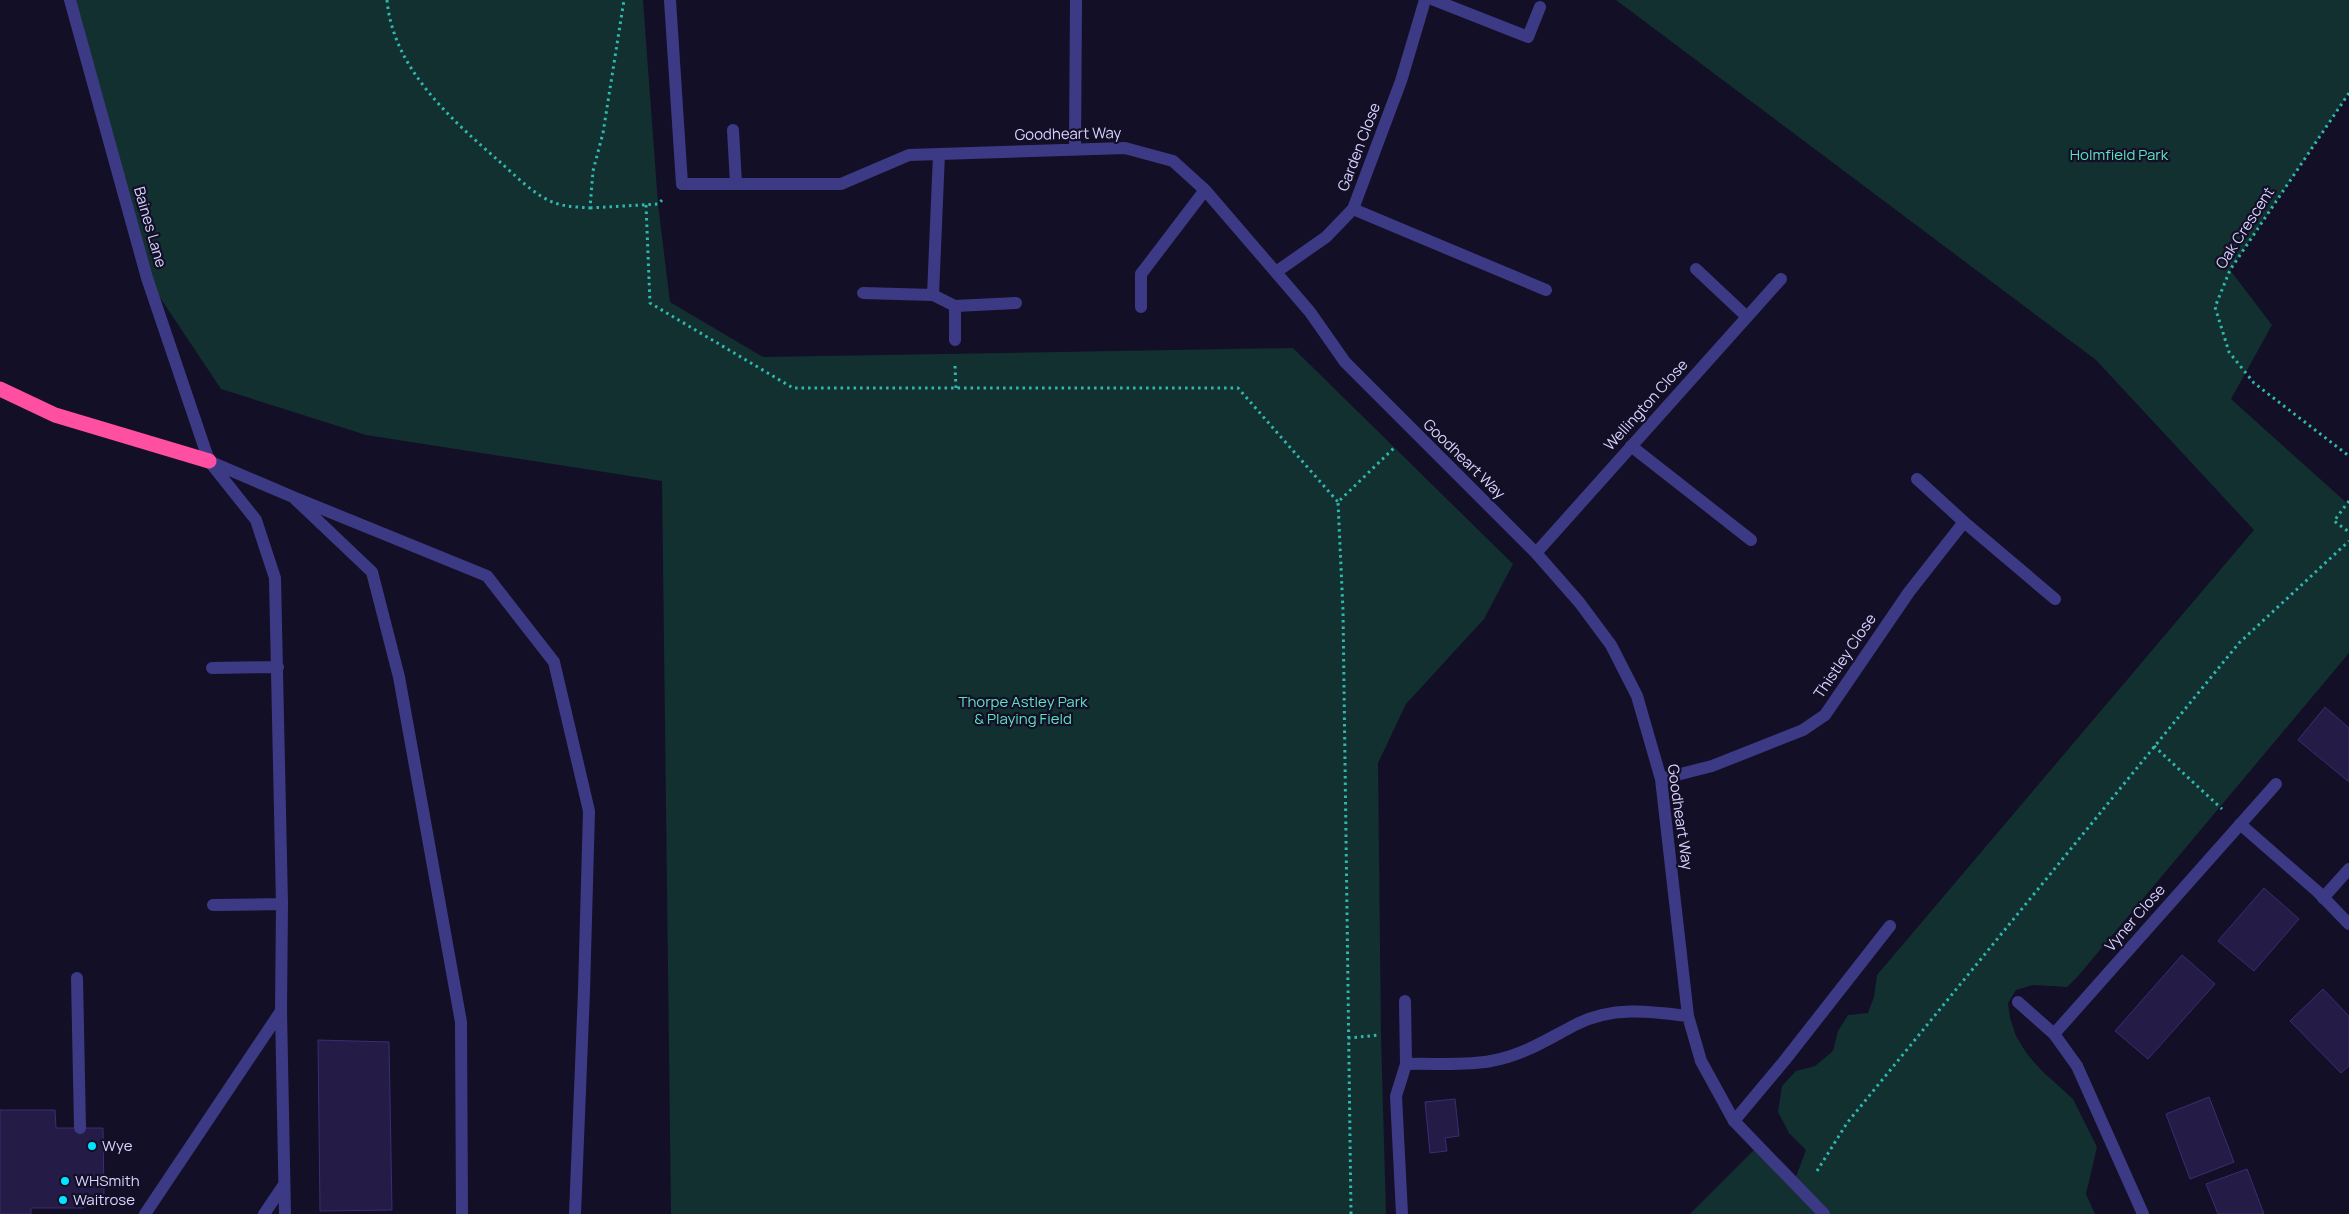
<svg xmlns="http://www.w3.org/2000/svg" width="2349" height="1214" font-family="Manrope,sans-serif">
<rect width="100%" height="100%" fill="#130f26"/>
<!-- green -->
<path fill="#12302f" d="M70 0H643L658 204 670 302 763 357 1293 348 1513 564 1484 619 1406 704 1378 763 1381 1035 1386 1214H671L662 481 366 435 221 389 147 278Z
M1616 0H2349V93L2230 270 2272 325 2231 399 2349 505V653L2079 975 2067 987 2033 985 2016 990 2008 1003 2010 1018 2016 1036 2027 1054 2042 1071 2073 1099 2097 1147 2086 1194 2095 1214H1690L1758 1146 1794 1182 1806 1150 1789 1133 1778 1112 1782 1086 1796 1071 1815 1066 1833 1051 1838 1031 1848 1015 1868 1013 1874 997 1877 975 2254 530 2096 360Z"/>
<!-- building -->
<path fill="#241b47" stroke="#3b2d73" d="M2325 707 2349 728V782L2298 740Z
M2264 888 2299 919 2254 971 2218 941Z
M2182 955 2215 984 2148 1059 2115 1031Z
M2323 989 2349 1016V1066L2341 1073 2290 1021Z
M318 1040 389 1042 392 1210 320 1211Z
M2209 1097 2234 1162 2190 1179 2166 1114Z
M1455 1099 1459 1136 1445 1138 1447 1151 1430 1153 1425 1102Z
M0 1110H55L56 1128H103L104 1194 83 1208H31V1214H0Z
M2247 1169 2264 1214H2218L2206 1184Z"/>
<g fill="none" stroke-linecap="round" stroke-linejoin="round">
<!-- path -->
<path stroke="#2fb8b0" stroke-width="3" stroke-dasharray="2.5 4" stroke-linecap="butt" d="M387 0C393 69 451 119 500 162 516 176 535 196 555 203 566 207 579 207 590 208L593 171 603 133 624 0
M2349 93 2230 270 2215 307 2229 352 2254 383 2349 456
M646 205 650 303 793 388H1238L1338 502
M590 208 658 204 662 200
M955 366 956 388
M2349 501 2334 521 2349 532
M2154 746 2222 809
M1348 1038 1380 1035
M1817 1171 1847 1123 2239 643 2349 541
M1351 1214 1343 611 1338 502 1395 447"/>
<!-- service -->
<path stroke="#3d3a85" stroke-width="12" d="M70 0 147 278 209 461 256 520 275 578 282 904 281 1011 285 1214
M670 0 682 184
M1434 0 1528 37 1540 7
M1353 209 1546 290
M1631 446 1751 540
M211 462 293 497 372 572 399 677 461 1022 462 1214
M293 497 487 576 554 662 589 811 584 991 575 1214
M212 668 278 667
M2323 898 2349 869
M213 905 282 904
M77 978 80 1128
M2077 1066 2143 1214
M1734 1121 1785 1060 1890 926
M145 1214 281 1011
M264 1214 283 1186"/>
<!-- minor -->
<path stroke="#3d3a85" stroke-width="12" d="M733 130 736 184
M1075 150 1076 0
M682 184H841L909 155 1125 148 1173 161 1205 190 1310 312 1345 362 1536 553 1579 602 1611 645 1637 696 1661 779 1688 1016 1701 1061 1734 1121 1824 1214
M1696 269 1746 316
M1276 272 1326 237 1353 209 1401 81 1425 0
M863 293 933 295 955 306 1016 303
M933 295 939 154
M1141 307V274L1205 190
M955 340V306
M1917 479 1964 522 2055 599
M1536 553 1781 279
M1661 779 1712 766 1803 730 1825 715 1909 592 1964 522
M2240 824 2318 892 2349 924
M2018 1002 2054 1034 2077 1066
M2054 1034 2276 784
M1406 1064C1433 1063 1465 1066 1491 1061 1522 1056 1548 1039 1575 1025 1611 1006 1649 1011 1688 1016
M1402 1214 1396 1096 1406 1064 1405 1001"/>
<!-- motorway -->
<path stroke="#ff4fa3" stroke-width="15" d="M0 389 55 415 209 461"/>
</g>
<!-- markers -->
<g fill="#00e5ff" stroke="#130f26" stroke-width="2">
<circle cx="92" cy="1146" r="5"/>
<circle cx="65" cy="1181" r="5"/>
<circle cx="63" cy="1200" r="5"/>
</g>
<g text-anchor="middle" stroke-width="4.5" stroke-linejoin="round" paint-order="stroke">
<!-- street labels -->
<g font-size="15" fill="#d9d4ff" stroke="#130f26">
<text transform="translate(1068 134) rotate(-1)" y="5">Goodheart Way</text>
<text transform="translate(1359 147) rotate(-69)" y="5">Garden Close</text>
<text transform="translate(150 227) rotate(74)" y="5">Baines Lane</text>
<text transform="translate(2245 228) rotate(-57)" y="5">Oak Crescent</text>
<text transform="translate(1646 405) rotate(-48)" y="5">Wellington Close</text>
<text transform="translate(1464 459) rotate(44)" y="5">Goodheart Way</text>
<text transform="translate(1845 656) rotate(-56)" y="5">Thistley Close</text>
<text transform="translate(1680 817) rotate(82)" y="5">Goodheart Way</text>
<text transform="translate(2135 918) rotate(-49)" y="5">Vyner Close</text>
</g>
<!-- park labels -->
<g font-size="15" fill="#5fe0c0" stroke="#130f26">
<text x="2119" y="160">Holmfield Park</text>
<text x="1023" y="707">Thorpe Astley Park<tspan x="1023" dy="17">&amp; Playing Field</tspan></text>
</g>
<!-- poi labels -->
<g font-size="15" fill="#d9d4ff" stroke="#130f26" text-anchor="start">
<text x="102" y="1151">Wye</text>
<text x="75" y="1186">WHSmith</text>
<text x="73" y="1205">Waitrose</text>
</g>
</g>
</svg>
